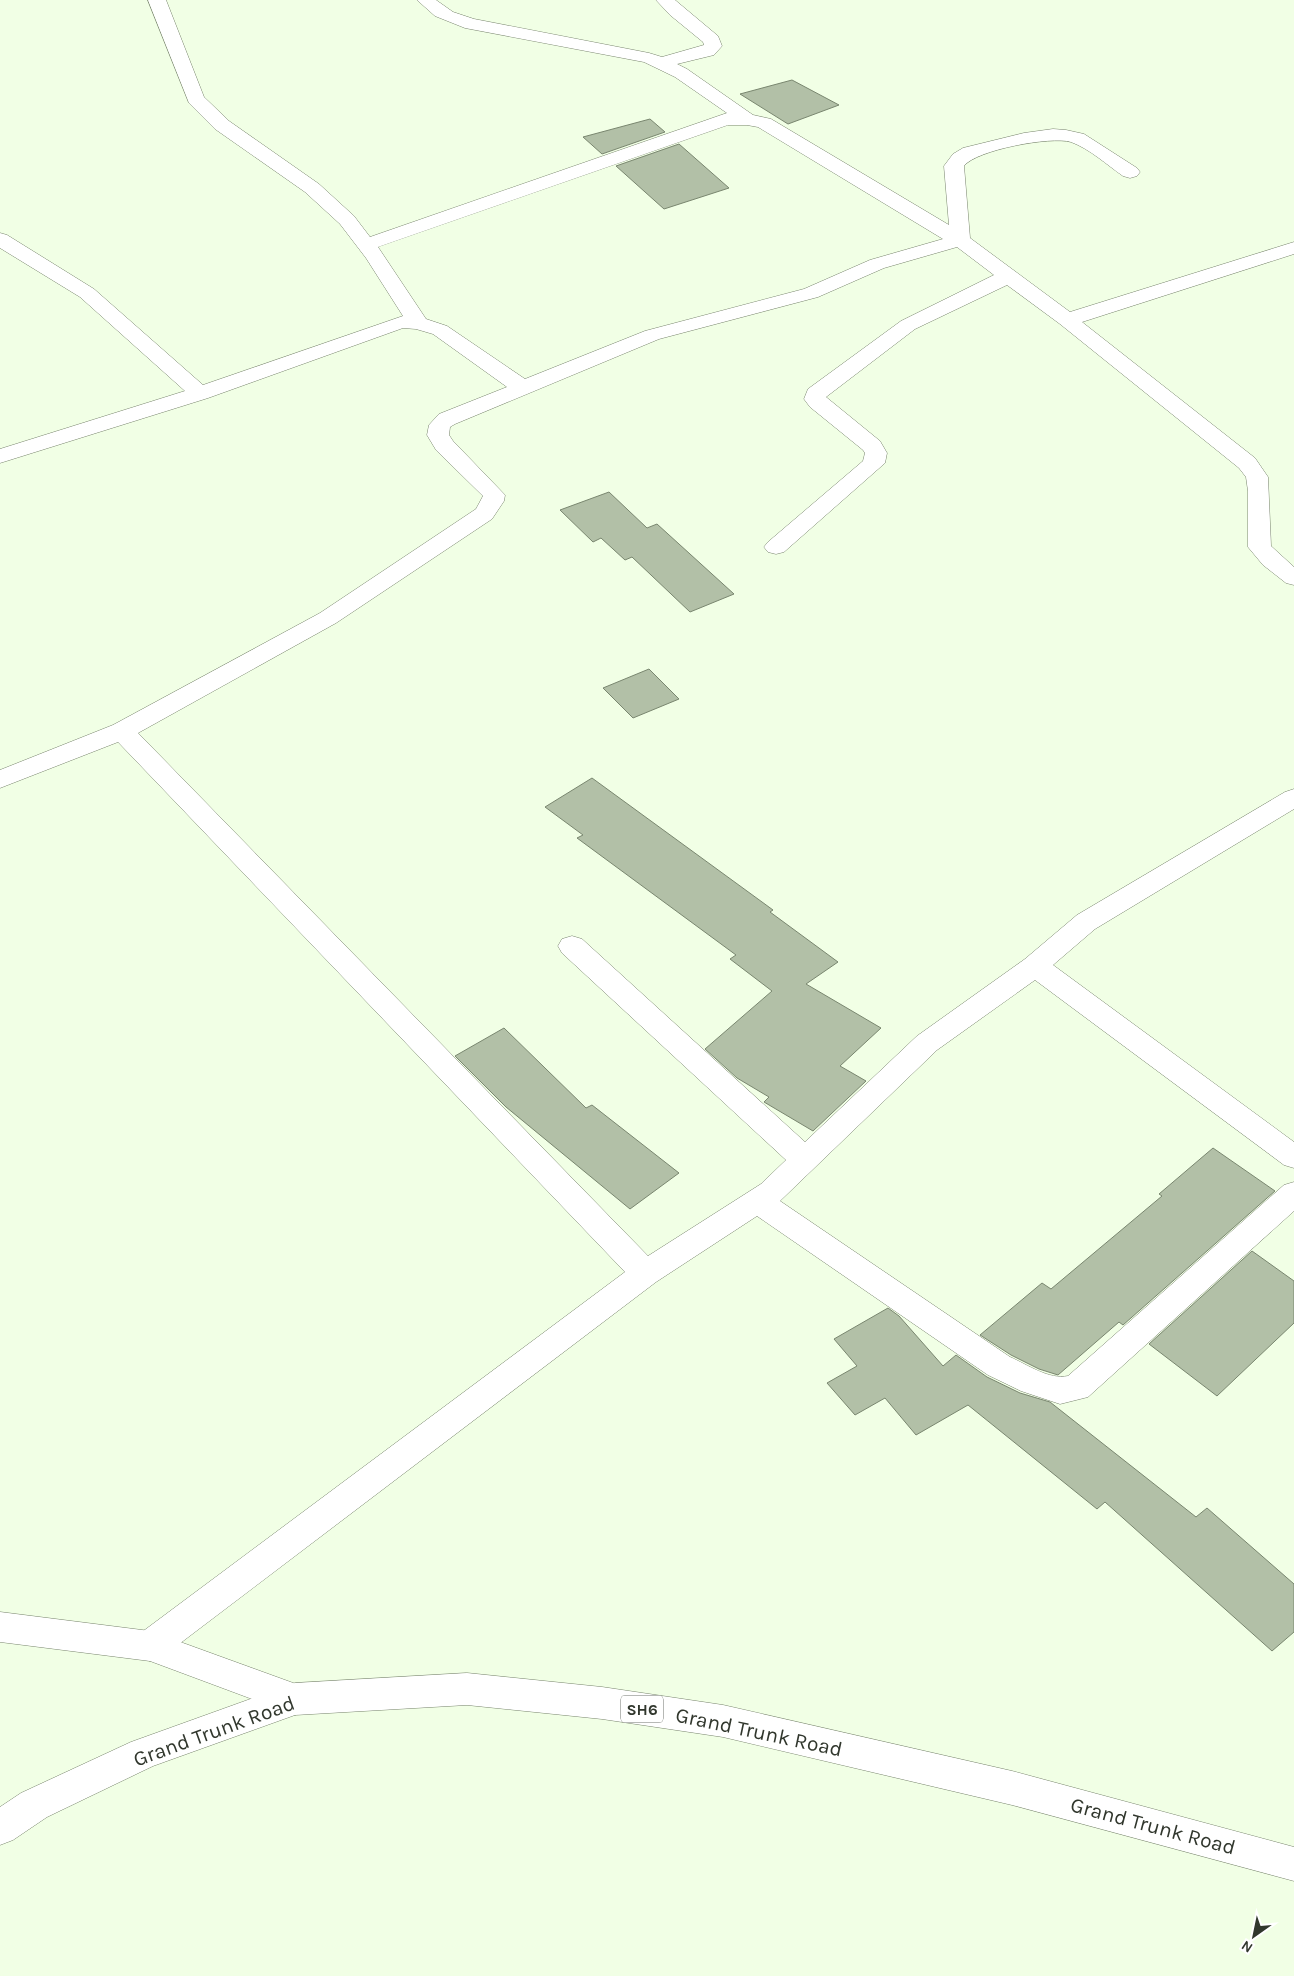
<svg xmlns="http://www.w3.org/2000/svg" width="1294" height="1976" font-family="Karla,sans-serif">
<rect width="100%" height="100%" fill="#f1ffe5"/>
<!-- building -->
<path fill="#b2c0a7" stroke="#79866f" d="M792 80 839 105 788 124 740 94Z
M650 119 665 132 602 154 583 137Z
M679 144 729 188 664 209 616 166Z
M609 492 647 528 657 524 734 594 690 612 632 557 625 560 601 538 593 542 560 510Z
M649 669 679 699 633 718 603 688Z
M592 778 773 910 770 912 838 962 806 984 881 1028 840 1066 866 1081 813 1131 764 1102 769 1097 737 1078 705 1049 772 991 730 959 736 955 577 838 583 835 545 807Z
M504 1028 586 1108 592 1105 679 1173 630 1209 506 1107 455 1056Z
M1213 1148 1275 1191 1123 1325 1119 1322 1058 1375 1039 1369 1011 1355 980 1335 1042 1283 1051 1289 1162 1196 1159 1194Z
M1252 1251 1294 1281V1323L1217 1396 1149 1344Z
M888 1308 899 1316 943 1366 956 1355 987 1377 1020 1393 1050 1402 1196 1517 1207 1508 1294 1584V1632L1272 1651 1105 1502 1097 1509 968 1405 916 1435 885 1398 855 1415 827 1383 857 1366 834 1339Z"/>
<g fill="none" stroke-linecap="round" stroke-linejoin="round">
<!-- minor casing -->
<g stroke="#78846d" stroke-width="1">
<path id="minor" d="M148 0H166L204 97 229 121 319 184 354 216 370 237 727 113 675 77 644 62 465 28 435 16 417 0H436L453 12 474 19 649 53 662 57 704 45 703 42 670 15 656 0H675L718 36 722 46 714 55 677 64 687 69 753 115 771 119 949 225 944 166 953 154 963 148 1024 133 1053 129 1066 130 1084 134 1137 168 1140 172 1137 176 1130 178 1123 176C1107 165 1090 149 1071 142 1051 136 976 150 964 166L970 238 1070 312 1294 242V254L1082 322 1255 458 1268 477 1271 546 1294 567V585L1286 583 1263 565 1248 547V491L1246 477 1239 468 1060 324 1007 285 915 329 826 397 880 441 887 453 885 463 784 552 776 554 768 552 764 547 768 542 863 461 865 453 863 450 810 407 804 399 808 389 901 321 994 275 957 247 884 268 818 297 659 339 455 424 450 427 449 435 453 441 505 495 504 501 492 519 336 623 138 733 648 1256 761 1184 786 1160 562 953 558 946 562 939 572 936 582 939 805 1142 917 1036 1025 959 1077 915 1285 792 1294 789V809L1095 929 1053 965 1294 1142V1168L1284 1165 1035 980 937 1050 780 1201 1010 1357C1028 1365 1049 1380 1068 1376L1284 1185 1294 1182V1211L1088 1397 1060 1404 1021 1391 988 1375 757 1216 656 1282 162 1657 150 1661 138 1657 133 1646 138 1635 625 1272 118 742 0 788V770L113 725 320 613 476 509 483 496 436 450 427 435 429 425 439 414 507 387 433 334 416 329 403 328 208 398 0 463V449L185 391 80 297 0 248V233L7 235 94 289 203 385 403 316 366 258 340 224 305 192 215 129 189 103ZM728 125H747L758 127 943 239 870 260 804 289 645 331 525 379 447 326 426 319 378 247Z"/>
</g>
<!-- secondary casing -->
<g stroke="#78846d" stroke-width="1">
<path id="secondary" d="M0 1612 150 1631 307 1688 312 1699 307 1710 295 1715 150 1661 0 1642Z"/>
</g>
<!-- primary casing -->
<g stroke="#78846d" stroke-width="1">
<path id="primary" d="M467 1673 602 1687 723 1705 1012 1771 1294 1847V1881L1012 1805 723 1737 602 1719 467 1705 295 1715 153 1766 47 1817 13 1840 0 1845V1807L21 1793 131 1742 295 1683Z"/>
</g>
<!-- minor -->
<use href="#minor" fill="#fff" fill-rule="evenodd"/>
<!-- secondary -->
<use href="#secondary" fill="#fff" fill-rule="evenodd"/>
<!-- primary -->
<use href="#primary" fill="#fff" fill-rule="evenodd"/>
</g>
<g text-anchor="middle" stroke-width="5" stroke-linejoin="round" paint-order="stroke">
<!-- shield labels -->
<rect fill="#fff" stroke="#6f736c" stroke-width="1" x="621" y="1695.5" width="42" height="27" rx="4"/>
<g font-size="16" font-weight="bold" fill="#31372d">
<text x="642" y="1715">SH6</text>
</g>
<!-- near-street labels -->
<g font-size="21" fill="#31372d" stroke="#fff">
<text transform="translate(214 1731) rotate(-20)" y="7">Grand Trunk Road</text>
<text transform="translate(759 1732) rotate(12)" y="7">Grand Trunk Road</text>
<text transform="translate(1153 1826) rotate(15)" y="7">Grand Trunk Road</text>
</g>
</g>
<!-- north arrow -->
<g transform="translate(1254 1936) rotate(213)" stroke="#ffffff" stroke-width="4" paint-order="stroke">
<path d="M0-4L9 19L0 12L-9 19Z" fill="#31372d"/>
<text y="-8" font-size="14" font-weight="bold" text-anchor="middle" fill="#31372d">N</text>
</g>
</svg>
